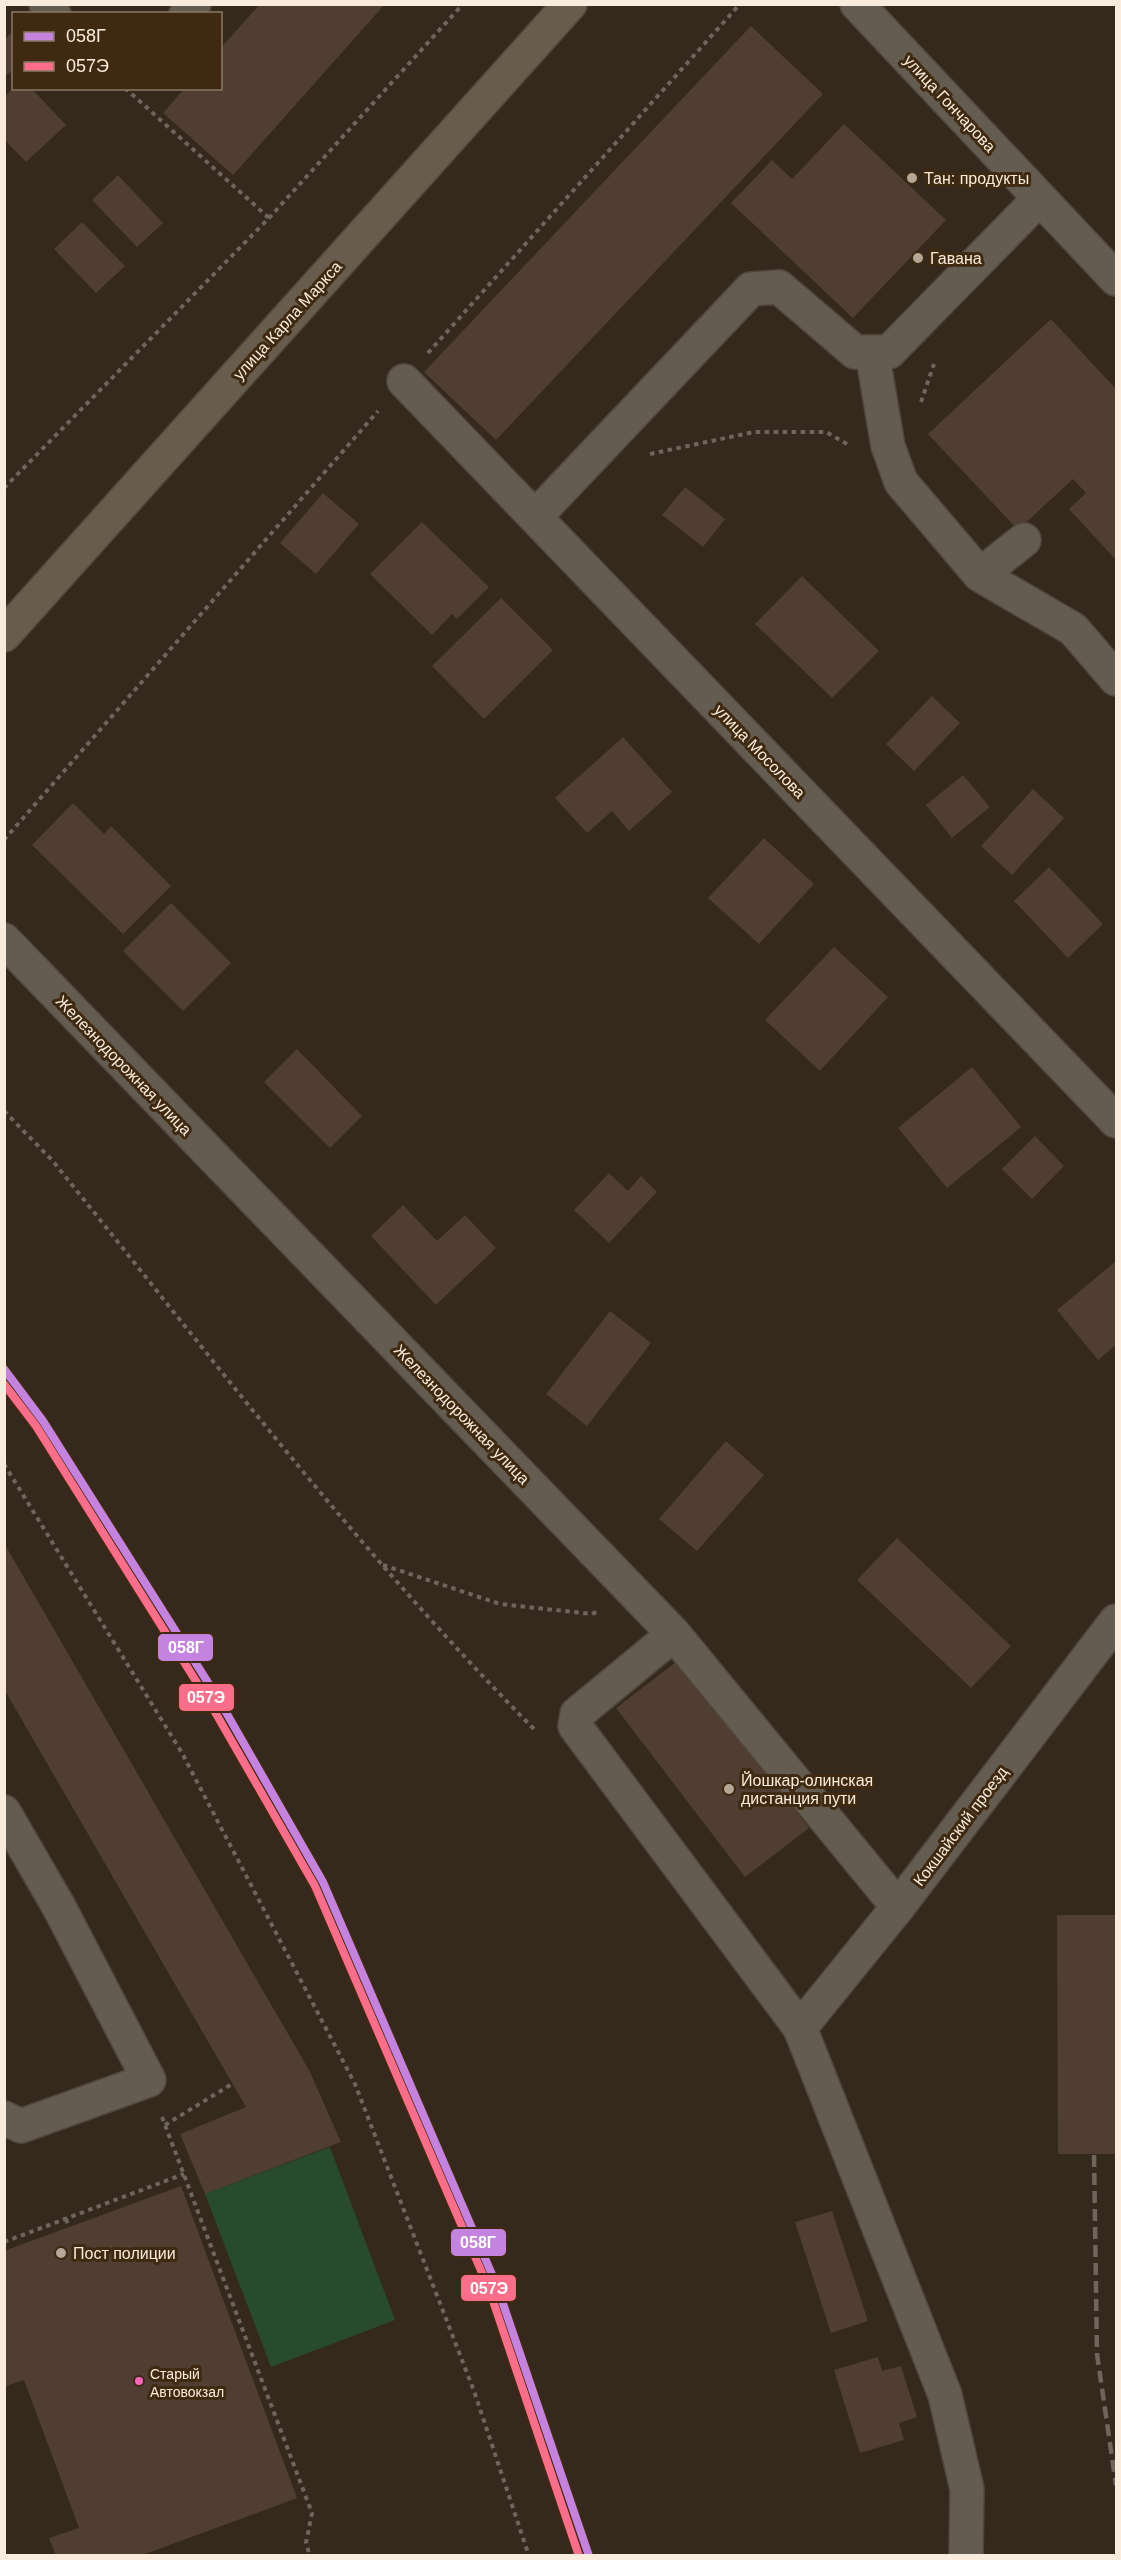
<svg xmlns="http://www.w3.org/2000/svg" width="1121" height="2560" font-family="Helvetica,sans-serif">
<rect width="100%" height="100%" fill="#34291c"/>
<!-- green -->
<path fill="#284a2f" d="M330 2147 395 2320 271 2367 205 2194Z"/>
<!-- building -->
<path fill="#4f3e31" d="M260 4H385L233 175 163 113 185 88H220V49Z
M751 26 823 94 496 440 424 372Z
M10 34 14 38V69L4 77V40Z
M14 88H31L66 125 26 162 4 139V97Z
M844 124 946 220 853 318 731 203 772 160 792 179Z
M118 175 163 223 137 247 92 200Z
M82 222 125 266 96 293 54 249Z
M1051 319 1116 389V560L1069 509 1086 493 1073 479 1018 530 928 434Z
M685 487 725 519 703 547 662 515Z
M323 493 359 524 316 574 280 543Z
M422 522 489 587 457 619 452 614 432 635 370 574Z
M802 576 879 651 832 698 755 624Z
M501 598 553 650 484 719 432 666Z
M932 696 960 723 914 771 886 744Z
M623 737 672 792 629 831 612 811 587 833 555 798Z
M963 775 990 807 952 838 926 805Z
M1033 789 1064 818 1012 875 981 846Z
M73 803 104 834 111 826 171 886 123 934 32 845Z
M764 838 814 884 759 944 708 898Z
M1049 867 1103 924 1068 958 1014 901Z
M171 903 231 963 183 1011 123 951Z
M834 947 888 997 820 1071 765 1020Z
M297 1049 362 1116 330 1148 264 1082Z
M972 1067 1021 1127 947 1188 898 1128Z
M1035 1136 1064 1166 1032 1199 1002 1169Z
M609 1173 628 1191 641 1176 657 1192 609 1243 574 1210Z
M403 1205 437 1241 465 1215 496 1248 436 1305 371 1236Z
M1116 1261V1345L1098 1360 1057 1310Z
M610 1311 651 1343 587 1426 546 1394Z
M726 1441 764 1475 697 1551 659 1519Z
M897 1538 1011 1646 971 1688 857 1580Z
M4 1543 309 2070 341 2142 205 2194 180 2134 246 2107 4 1689Z
M680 1659 809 1828 745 1877 616 1708Z
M1057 1915H1116V2154H1058Z
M181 2186 297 2498 140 2556H56L49 2538 79 2528 24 2380 4 2387V2251Z
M832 2211 868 2321 831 2333 795 2222Z
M878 2357 882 2371 901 2366 917 2417 899 2423 904 2440 860 2453 834 2370Z"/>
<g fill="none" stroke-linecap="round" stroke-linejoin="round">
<!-- minor casing -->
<g stroke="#50463b" stroke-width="36">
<path id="minor" d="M46 4 54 14
M857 4 1116 279
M186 14 194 4
M872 352 888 446 901 482 980 575 1073 629 1116 679
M404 381 1116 1121
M535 517 751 289 779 287 855 352H889L1040 198
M980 575 1024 540
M4 940 674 1634 898 1907
M674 1634 577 1714 575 1726 800 2028 945 2395 967 2489 966 2556
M4 1812 59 1907 149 2080 21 2126 4 2118
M800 2028 898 1907 1116 1621"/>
</g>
<!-- major casing -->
<g stroke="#50463b" stroke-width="36">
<path id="major" d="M4 635 570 4"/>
</g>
<!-- path -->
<path stroke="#6e665d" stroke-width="4" stroke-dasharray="4.5 4.5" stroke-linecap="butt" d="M125 88 269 218
M428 353 740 4
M921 402 934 364
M650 454 754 432H826L847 444
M4 488 269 218 463 4
M4 840 378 411
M4 1111 52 1160C208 1353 359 1553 535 1730
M4 1464 182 1753 355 2084 474 2391 529 2556
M383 1565 500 1604 592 1614 599 1611
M162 2117 312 2513 306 2543 310 2556
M165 2125 232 2084
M66 2219 69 2227
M4 2242 184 2174"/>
<!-- minor -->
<use href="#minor" stroke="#655c51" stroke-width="33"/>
<!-- major -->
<use href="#major" stroke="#685c4c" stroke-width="33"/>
<!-- rail -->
<path stroke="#6f655c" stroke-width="4.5" stroke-dasharray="12 6" stroke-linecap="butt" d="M1094 2155 1097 2354 1116 2485"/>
<!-- rail-1 casing -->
<g stroke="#3f2a11" stroke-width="12">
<path id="rail-1" d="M4 1369 43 1421 219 1700 323 1882 497 2286 589 2556"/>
</g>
<!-- rail-2 casing -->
<g stroke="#3f2a11" stroke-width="12">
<path id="rail-2" d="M4 1384 36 1426 211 1705 315 1886 489 2289 579 2556"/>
</g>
<!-- rail-1 -->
<use href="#rail-1" stroke="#c483df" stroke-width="8"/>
<!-- rail-2 -->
<use href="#rail-2" stroke="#fb6d88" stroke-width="8"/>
</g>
<!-- markers -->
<g fill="#b5a899" stroke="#3f2a11" stroke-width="2">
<circle cx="912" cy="178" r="6"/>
<circle cx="918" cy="258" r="6"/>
<circle cx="729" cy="1789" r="6"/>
<circle cx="61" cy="2253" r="6"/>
</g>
<circle fill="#fa66b7" stroke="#3f2a11" stroke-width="2" cx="139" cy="2381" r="5"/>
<g text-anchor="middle" stroke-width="6" stroke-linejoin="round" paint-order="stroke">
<!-- bus labels -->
<g font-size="14" fill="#faecdd" stroke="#3f2a11" text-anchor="start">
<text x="150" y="2379">Старый<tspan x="150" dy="18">Автовокзал</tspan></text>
</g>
<!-- street labels -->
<g font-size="16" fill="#faecdd" stroke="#3f2a11">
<text transform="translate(950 103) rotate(47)" y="6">улица Гончарова</text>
<text transform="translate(287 320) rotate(-48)" y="6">улица Карла Маркса</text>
<text transform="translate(760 751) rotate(46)" y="6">улица Мосолова</text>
<text transform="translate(124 1065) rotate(46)" y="6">Железнодорожная улица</text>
<text transform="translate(462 1414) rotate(46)" y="6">Железнодорожная улица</text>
<text transform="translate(960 1826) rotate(-53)" y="6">Кокшайский проезд</text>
</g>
<!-- poi labels -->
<g font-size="16" fill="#faecdd" stroke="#3f2a11" text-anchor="start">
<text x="924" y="184">Тан: продукты</text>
<text x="930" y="264">Гавана</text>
<text x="741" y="1786">Йошкар-олинская<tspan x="741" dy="18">дистанция пути</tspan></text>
<text x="73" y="2259">Пост полиции</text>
</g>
</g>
<g stroke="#3f2a11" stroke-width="2">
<rect x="157" y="1633" width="57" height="29" rx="6" fill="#c483df"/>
<rect x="178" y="1683" width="57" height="29" rx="6" fill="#fb6d88"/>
<rect x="450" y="2228" width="57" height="29" rx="6" fill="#c483df"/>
<rect x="460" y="2274" width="57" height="28" rx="6" fill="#fb6d88"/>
</g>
<g font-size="16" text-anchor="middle" font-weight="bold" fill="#fff">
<text x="186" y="1653">058Г</text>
<text x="206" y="1703">057Э</text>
<text x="478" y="2248">058Г</text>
<text x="489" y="2294">057Э</text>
</g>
<!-- border -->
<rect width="1121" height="2560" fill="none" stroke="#faecdd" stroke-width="12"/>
<!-- legend -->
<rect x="12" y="12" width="210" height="78" fill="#3f2a11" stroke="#8a7863" stroke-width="1.5"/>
<rect x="24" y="32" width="30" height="9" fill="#c483df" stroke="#8a7863" stroke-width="1.5"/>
<text x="66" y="42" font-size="18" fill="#faecdd">058Г</text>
<rect x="24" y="62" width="30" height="9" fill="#fb6d88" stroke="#8a7863" stroke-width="1.5"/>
<text x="66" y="72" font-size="18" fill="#faecdd">057Э</text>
</svg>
